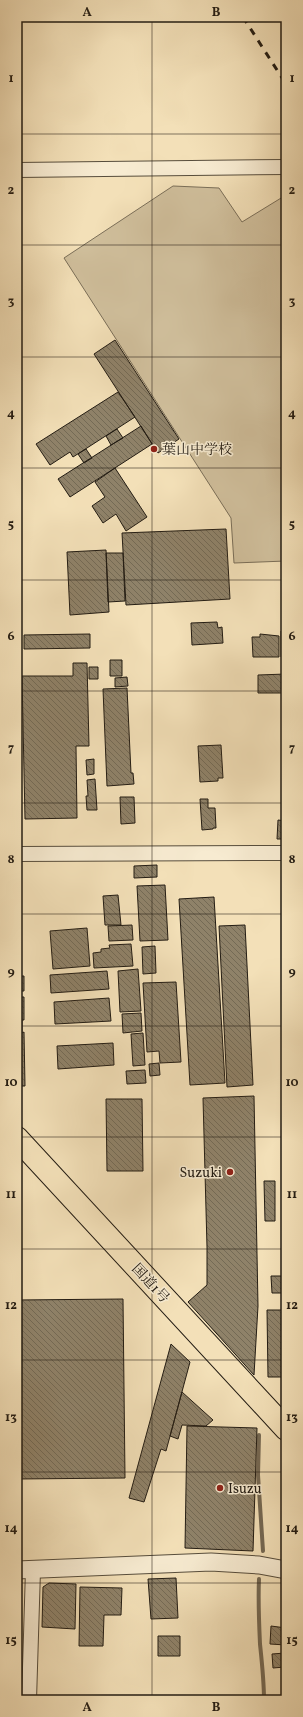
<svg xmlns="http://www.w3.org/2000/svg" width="303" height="1717" font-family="Vollkorn,'Noto Serif JP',serif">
<defs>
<pattern id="building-back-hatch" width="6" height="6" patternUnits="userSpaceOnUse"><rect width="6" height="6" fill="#8f8269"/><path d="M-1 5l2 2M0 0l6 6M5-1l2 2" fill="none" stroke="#746a55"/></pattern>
</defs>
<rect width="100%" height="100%" fill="#f3e0b8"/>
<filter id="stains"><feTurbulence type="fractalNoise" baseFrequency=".005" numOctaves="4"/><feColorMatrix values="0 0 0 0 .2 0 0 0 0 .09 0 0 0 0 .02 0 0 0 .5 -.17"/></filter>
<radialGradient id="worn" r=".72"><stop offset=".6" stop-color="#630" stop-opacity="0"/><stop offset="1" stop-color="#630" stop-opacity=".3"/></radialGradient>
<!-- pitch -->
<path fill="#d0bf9c" stroke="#7a6e58" d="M173 186 219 188 242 222 286 195V561L234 563 231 518 64 258Z"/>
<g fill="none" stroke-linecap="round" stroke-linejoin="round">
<!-- stream -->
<path stroke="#756954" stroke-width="4" d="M259 1435 258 1475 263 1551
M259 1579C258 1601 259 1623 260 1644 262 1663 264 1681 264 1700"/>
</g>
<!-- building -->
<path fill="url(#building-back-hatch)" stroke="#231c13" d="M115 340 179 439 158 453 94 354Z
M118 392 135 417 73 457 70 452 50 465 36 444Z
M141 426 152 444 70 497 58 479Z
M117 429 123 438 111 445 106 436Z
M86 449 92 458 84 463 78 454Z
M115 468 147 517 126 531 116 514 103 523 92 506 105 497 95 482Z
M226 529 230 599 126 605 122 533Z
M106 550 109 612 70 615 67 552Z
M106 553H123L125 601 108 602Z
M217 622 218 628 222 627 223 643 192 645 191 623Z
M281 631H286V657H281Z
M90 634V648L24 649V635Z
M260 634 279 636V657H253L252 637H260Z
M110 660H122V676H110Z
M73 663H87L89 746H76L77 818 25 819 22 676H73Z
M89 667H98V679H89Z
M286 674V693H258V675Z
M127 677 128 686 115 687V678Z
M127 688 131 773H133L134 784 107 786 103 689Z
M221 745 223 778H218V781L200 782 198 746Z
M94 759V774L87 775 86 760Z
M95 779 97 810H87L86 796H88L87 780Z
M120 797H134L135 823 121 824Z
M200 799H208V808H215L216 828H213V829L202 830Z
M278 820 286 821V839H277Z
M157 865V877L134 878V866Z
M165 885 168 940 140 941 137 886Z
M118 895 121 925H105L103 896Z
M214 897 225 1083 190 1085 179 899Z
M17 909H20L21 930H17Z
M132 925 133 940 109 941 108 926Z
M245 925 253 1085 227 1087 219 926Z
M87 928 90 966 53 969 50 931Z
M131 944 133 966 94 968 93 953 101 952V949L110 948 109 945Z
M155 946 156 973 143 974 142 947Z
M138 969 141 1011 120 1012 118 971Z
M107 971 109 989 51 993 50 975Z
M17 976H24V991H17Z
M176 982 181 1062 160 1063 159 1051 147 1052 143 983Z
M17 997H24V1020H22V1033L24 1032 25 1086H17Z
M109 998 111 1021 55 1024 54 1002Z
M141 1013 142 1031 123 1033 122 1014Z
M143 1033 145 1065 133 1066 131 1034Z
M113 1043 114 1065 58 1069 57 1046Z
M159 1063 160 1075 150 1076 149 1064Z
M145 1070 146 1083 127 1084 126 1071Z
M254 1096 258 1306 254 1375 188 1302 207 1285V1247L203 1098Z
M106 1099H142L143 1171H107Z
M264 1181H275V1221H265Z
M271 1276H286V1293H272Z
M123 1299 125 1478 17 1479V1300Z
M267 1310H286V1377H268Z
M171 1344 190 1362 166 1451 161 1449 144 1502 129 1498Z
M182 1392 213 1420 206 1426 182 1425 178 1439 170 1436Z
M187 1426 257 1428 253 1551 185 1548Z
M176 1578 178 1618 151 1619 148 1579Z
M49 1583 76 1584 75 1629 42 1627 43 1587Z
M80 1587 122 1588 121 1615H104L103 1646H79Z
M271 1626 286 1628V1645L270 1644Z
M158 1636H180V1656H158Z
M285 1653V1667L273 1668 272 1654Z"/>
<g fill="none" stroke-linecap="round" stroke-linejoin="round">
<!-- minor casing -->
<g stroke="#574d3c" stroke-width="16">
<path id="minor" d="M17 170 286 167
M17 854 286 853
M29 1700 33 1570"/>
</g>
<!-- tertiary casing -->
<g stroke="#574d3c" stroke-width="19">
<path id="tertiary" d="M17 1570 211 1562 259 1565 286 1570"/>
</g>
<!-- trunk casing -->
<g stroke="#231c13" stroke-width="24">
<path id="trunk" d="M17 1138 286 1429"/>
</g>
<!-- minor -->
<use href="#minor" stroke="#f7ebd1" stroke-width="14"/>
<!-- tertiary -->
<use href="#tertiary" stroke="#f7ebd1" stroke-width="17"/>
<!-- trunk -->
<use href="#trunk" stroke="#f3e0b8" stroke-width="22"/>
<!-- rail -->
<path stroke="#231c13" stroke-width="3" stroke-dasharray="7 7" stroke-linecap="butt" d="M243 17 286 84"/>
</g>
<!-- grid -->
<path fill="none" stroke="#231c13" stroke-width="1" stroke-opacity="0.55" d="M152 17V1700M17 134H286M17 245H286M17 357H286M17 468H286M17 580H286M17 691H286M17 803H286M17 914H286M17 1026H286M17 1137H286M17 1249H286M17 1360H286M17 1472H286M17 1583H286"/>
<!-- markers -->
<g fill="#8f2418" stroke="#f7ebd1" stroke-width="1.5">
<circle cx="154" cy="449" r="4"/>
<circle cx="230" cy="1172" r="4"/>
<circle cx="220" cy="1488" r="4"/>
</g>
<g text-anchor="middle" stroke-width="3" stroke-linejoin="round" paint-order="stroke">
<!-- poi labels -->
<g font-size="14" fill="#231c13" stroke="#f7ebd1" text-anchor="start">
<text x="162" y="454">葉山中学校</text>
<text x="222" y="1177" text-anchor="end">Suzuki</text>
<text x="228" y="1493">Isuzu</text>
</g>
<!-- street labels -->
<g font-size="14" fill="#231c13" stroke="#f7ebd1">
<text transform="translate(151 1283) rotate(47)" y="5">国道1号</text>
</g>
</g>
<!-- margin -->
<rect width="303" height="1717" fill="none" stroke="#f3e0b8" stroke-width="44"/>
<rect x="22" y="22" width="259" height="1673" fill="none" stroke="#231c13" stroke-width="1.5"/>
<g font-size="13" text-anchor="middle" font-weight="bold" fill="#231c13">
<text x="87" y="16">A</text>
<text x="216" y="16">B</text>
<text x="11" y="82">1</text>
<text x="292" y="82">1</text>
<text x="11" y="194">2</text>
<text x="292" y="194">2</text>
<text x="11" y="305">3</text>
<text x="292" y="305">3</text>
<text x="11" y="417">4</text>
<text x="292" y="417">4</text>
<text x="11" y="528">5</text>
<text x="292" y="528">5</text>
<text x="11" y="640">6</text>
<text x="292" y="640">6</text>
<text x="11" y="752">7</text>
<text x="292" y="752">7</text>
<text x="11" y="863">8</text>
<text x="292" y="863">8</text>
<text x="11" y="975">9</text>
<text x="292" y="975">9</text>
<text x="11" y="1086">10</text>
<text x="292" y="1086">10</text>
<text x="11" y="1198">11</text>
<text x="292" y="1198">11</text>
<text x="11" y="1309">12</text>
<text x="292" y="1309">12</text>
<text x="11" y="1421">13</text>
<text x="292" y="1421">13</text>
<text x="11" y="1532">14</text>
<text x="292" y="1532">14</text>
<text x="11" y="1644">15</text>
<text x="292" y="1644">15</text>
<text x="87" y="1711">A</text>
<text x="216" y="1711">B</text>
</g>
<rect width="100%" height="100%" filter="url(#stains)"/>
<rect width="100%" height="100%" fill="url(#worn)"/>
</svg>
